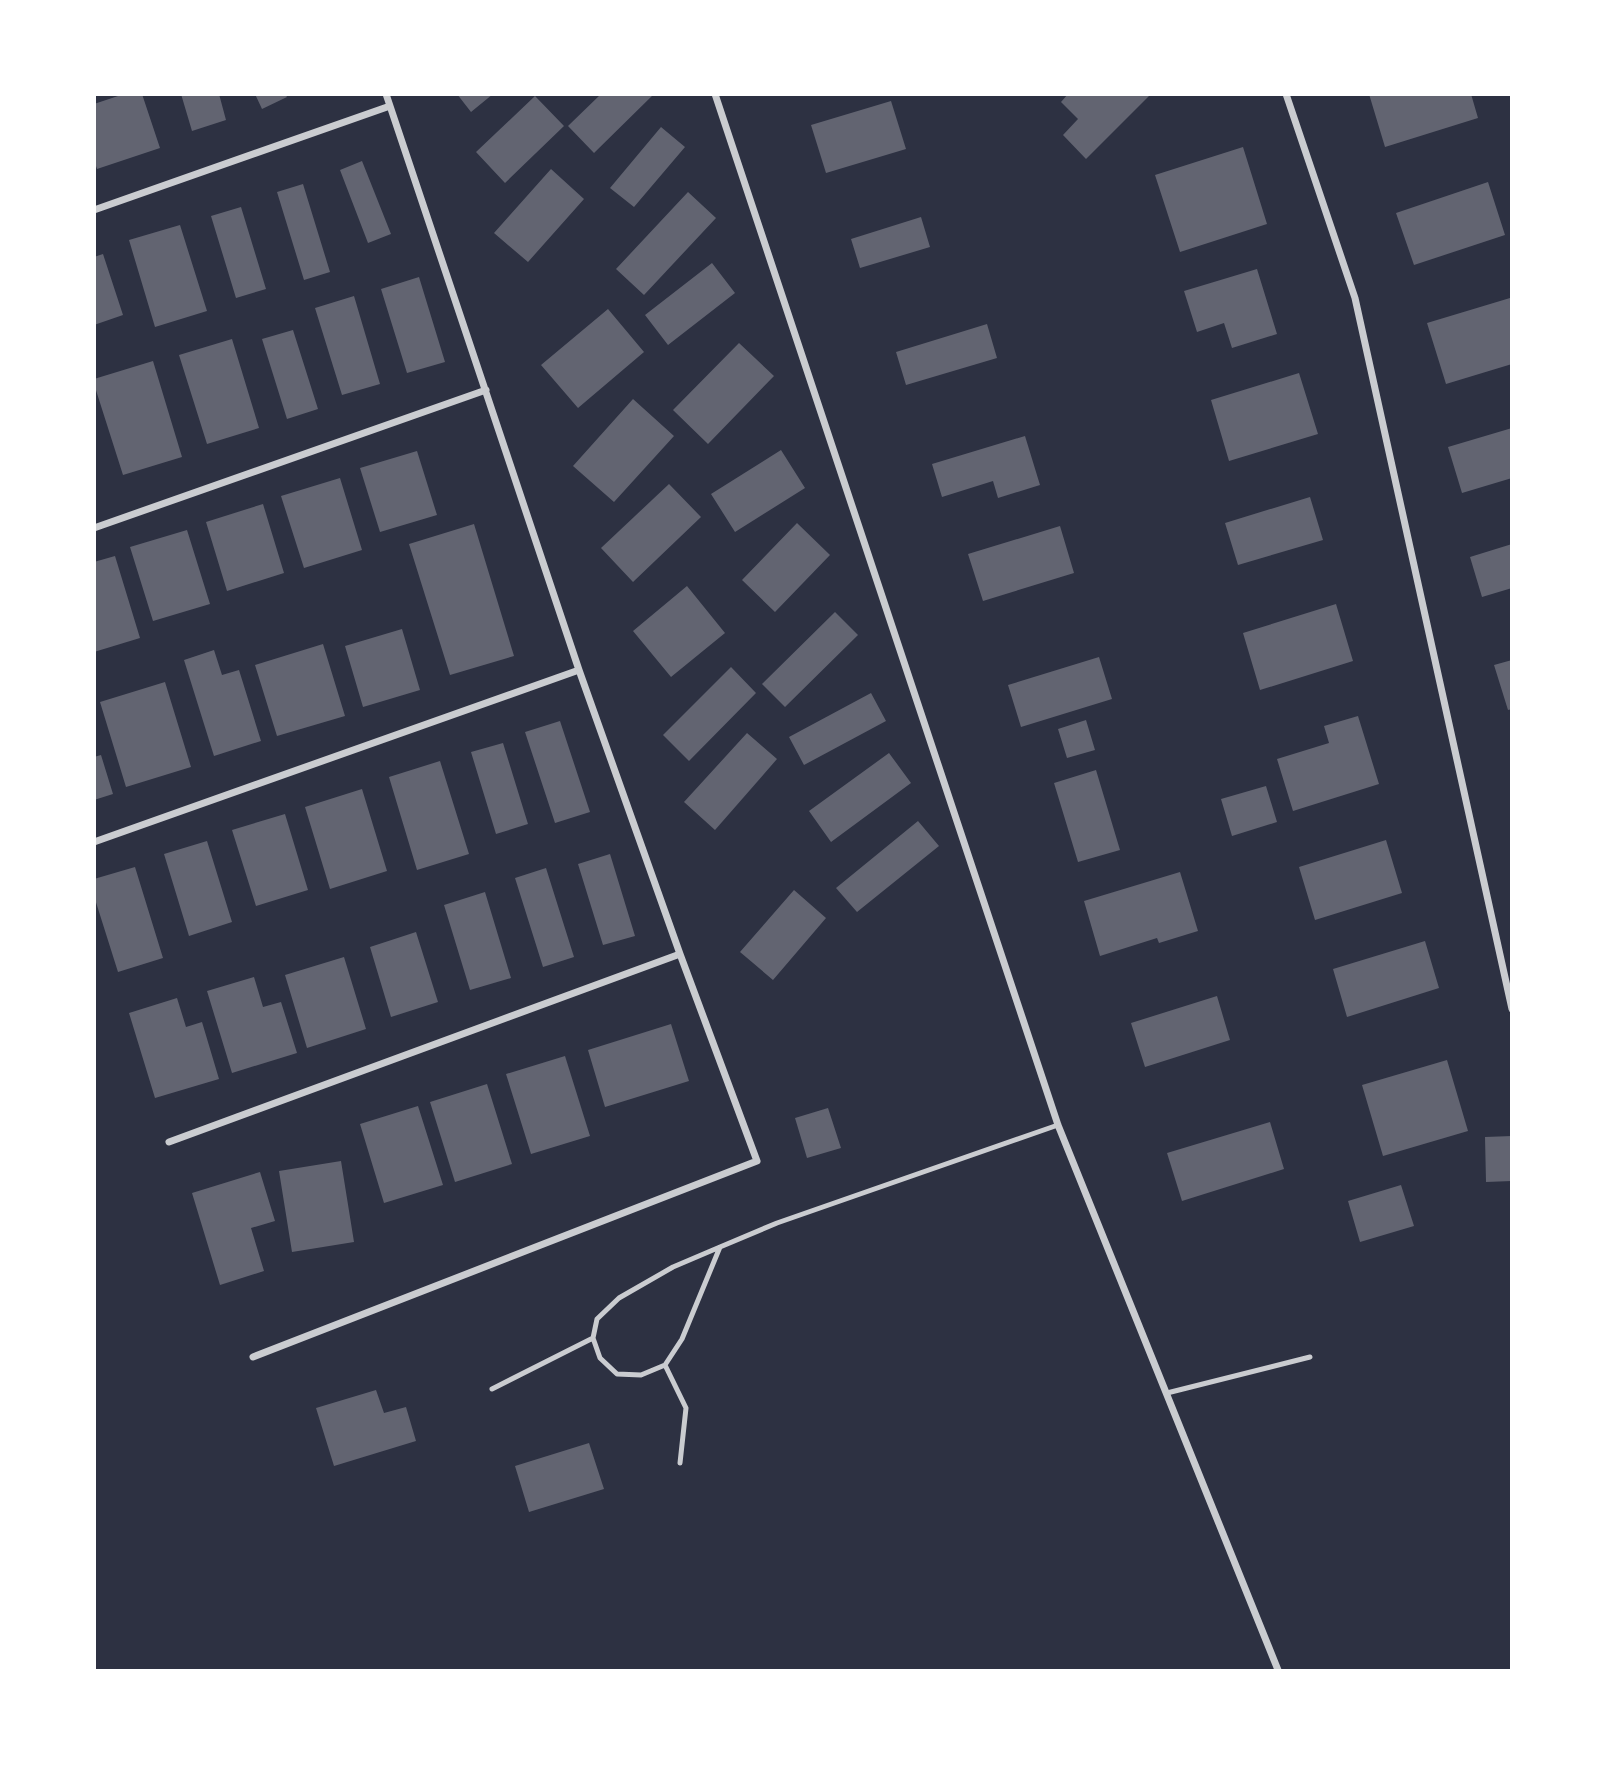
<svg xmlns="http://www.w3.org/2000/svg" width="1606" height="1765" font-family="'Fira Sans Condensed',sans-serif">
<rect width="100%" height="100%" fill="#2d3142"/>
<!-- building -->
<path fill="#626471" d="M124 94H142L160 148 97 169 94 160V104Z
M181 94H219L226 120 192 131Z
M255 94H285L287 97 262 109Z
M457 94H493L471 112Z
M601 94H654L594 153 568 126Z
M1068 94H1151L1086 159 1063 135 1078 119 1061 102Z
M1369 94H1471L1478 118 1385 147Z
M535 96 564 126 505 183 476 152Z
M891 101 906 149 826 173 811 125Z
M661 127 685 147 634 207 610 188Z
M1243 147 1267 224 1180 252 1155 175Z
M362 161 391 234 368 243 340 170Z
M551 169 584 199 528 262 494 233Z
M1488 182 1505 235 1414 265 1396 213Z
M303 184 330 272 304 280 277 192Z
M688 192 716 218 644 295 616 269Z
M241 207 266 289 236 298 211 216Z
M921 217 930 247 860 268 851 239Z
M180 225 207 311 155 327 129 240Z
M103 254 123 315 94 325V257Z
M712 263 735 293 668 345 645 315Z
M1257 269 1277 334 1232 348 1224 323 1197 332 1184 291Z
M419 277 445 362 407 373 381 289Z
M354 296 380 384 342 395 315 308Z
M1510 298 1512 304V364L1446 384 1427 323Z
M608 309 644 352 578 408 541 365Z
M987 324 997 358 906 385 896 352Z
M293 330 318 409 287 419 262 339Z
M232 339 259 428 207 444 179 355Z
M739 343 774 376 708 444 673 410Z
M153 361 182 457 123 475 94 384V379Z
M1299 373 1318 434 1229 461 1211 400Z
M633 399 674 436 614 502 573 466Z
M1512 428V478L1462 493 1448 447Z
M1025 436 1040 485 998 498 993 481 942 497 932 464Z
M781 450 805 488 735 532 711 494Z
M417 451 437 515 380 532 360 468Z
M340 478 362 550 304 568 281 496Z
M669 484 701 517 633 582 601 548Z
M1310 497 1323 540 1238 565 1225 523Z
M263 504 284 573 227 591 206 522Z
M797 523 830 555 775 612 742 580Z
M474 524 514 656 450 675 409 544Z
M1060 526 1074 573 983 601 968 554Z
M187 530 210 604 153 621 130 547Z
M1512 544V588L1482 597 1470 557Z
M115 556 140 638 94 652V562Z
M687 586 725 633 671 677 633 631Z
M1336 604 1353 661 1260 690 1243 633Z
M835 612 858 635 785 707 762 684Z
M402 629 420 690 363 707 345 646Z
M323 644 345 716 277 736 255 665Z
M214 650 222 675 239 670 261 741 214 756 184 660Z
M1099 657 1112 699 1021 727 1008 685Z
M1512 660V709L1508 710 1494 665Z
M731 667 756 693 689 761 663 735Z
M165 682 191 767 126 787 100 702Z
M871 693 886 721 804 765 789 737Z
M1358 716 1379 784 1293 811 1277 759 1329 743 1324 726Z
M1086 720 1095 750 1067 758 1058 729Z
M560 721 590 812 555 823 525 732Z
M747 733 777 759 715 830 684 802Z
M503 743 528 824 496 834 471 752Z
M889 753 911 783 831 842 809 811Z
M101 755 113 794 94 800V757Z
M440 761 469 854 417 870 389 777Z
M1096 770 1120 850 1078 862 1054 783Z
M1266 786 1277 822 1232 836 1221 799Z
M362 789 387 871 330 889 305 807Z
M285 814 308 890 256 906 232 830Z
M918 821 939 846 857 912 836 888Z
M1386 840 1402 893 1315 920 1299 867Z
M207 841 232 922 189 936 164 854Z
M610 854 635 936 603 945 578 864Z
M135 867 163 958 118 972 94 896V879Z
M546 868 574 957 543 967 515 878Z
M1180 872 1198 931 1159 943 1157 938 1100 956 1084 901Z
M794 890 826 918 773 980 740 952Z
M485 892 511 978 470 990 444 905Z
M416 932 438 1002 391 1017 370 947Z
M1425 941 1439 988 1347 1017 1333 969Z
M344 957 366 1029 307 1048 285 975Z
M254 977 263 1007 281 1002 297 1053 232 1073 207 991Z
M1217 996 1230 1040 1145 1067 1131 1023Z
M177 998 186 1027 202 1022 219 1079 155 1098 129 1013Z
M671 1024 689 1081 605 1107 588 1050Z
M565 1056 590 1136 531 1154 506 1074Z
M1447 1060 1468 1131 1383 1156 1362 1085Z
M487 1084 512 1164 455 1182 430 1102Z
M418 1106 443 1185 384 1203 360 1124Z
M828 1108 841 1148 807 1158 795 1118Z
M1270 1122 1284 1169 1182 1201 1167 1153Z
M1512 1136V1181L1486 1182 1485 1137Z
M341 1161 354 1242 292 1252 279 1171Z
M260 1172 275 1221 251 1228 264 1271 220 1285 192 1193Z
M1401 1185 1414 1226 1360 1242 1348 1201Z
M376 1390 384 1413 406 1407 416 1441 334 1466 316 1408Z
M589 1443 604 1489 529 1512 515 1466Z"/>
<g fill="none" stroke-linecap="round" stroke-linejoin="round">
<!-- service -->
<path stroke="#caccd0" stroke-width="5" d="M720 1247 682 1339 665 1365 641 1375 617 1374 600 1358 593 1338 597 1319 619 1298 673 1267 720 1247 777 1223 1058 1125
M665 1365 686 1408 680 1463
M492 1389 593 1338
M1167 1393 1310 1357"/>
<!-- minor -->
<path stroke="#caccd0" stroke-width="7" d="M715 94 1058 1125 1278 1670
M1286 94 1355 298 1512 1009
M94 210 390 106
M94 528 486 390
M94 842 579 670
M169 1142 680 954
M253 1357 757 1161 680 954 579 670 386 94"/>
</g>
<!-- border -->
<rect width="1606" height="1765" fill="none" stroke="#ffffff" stroke-width="192"/>
</svg>
